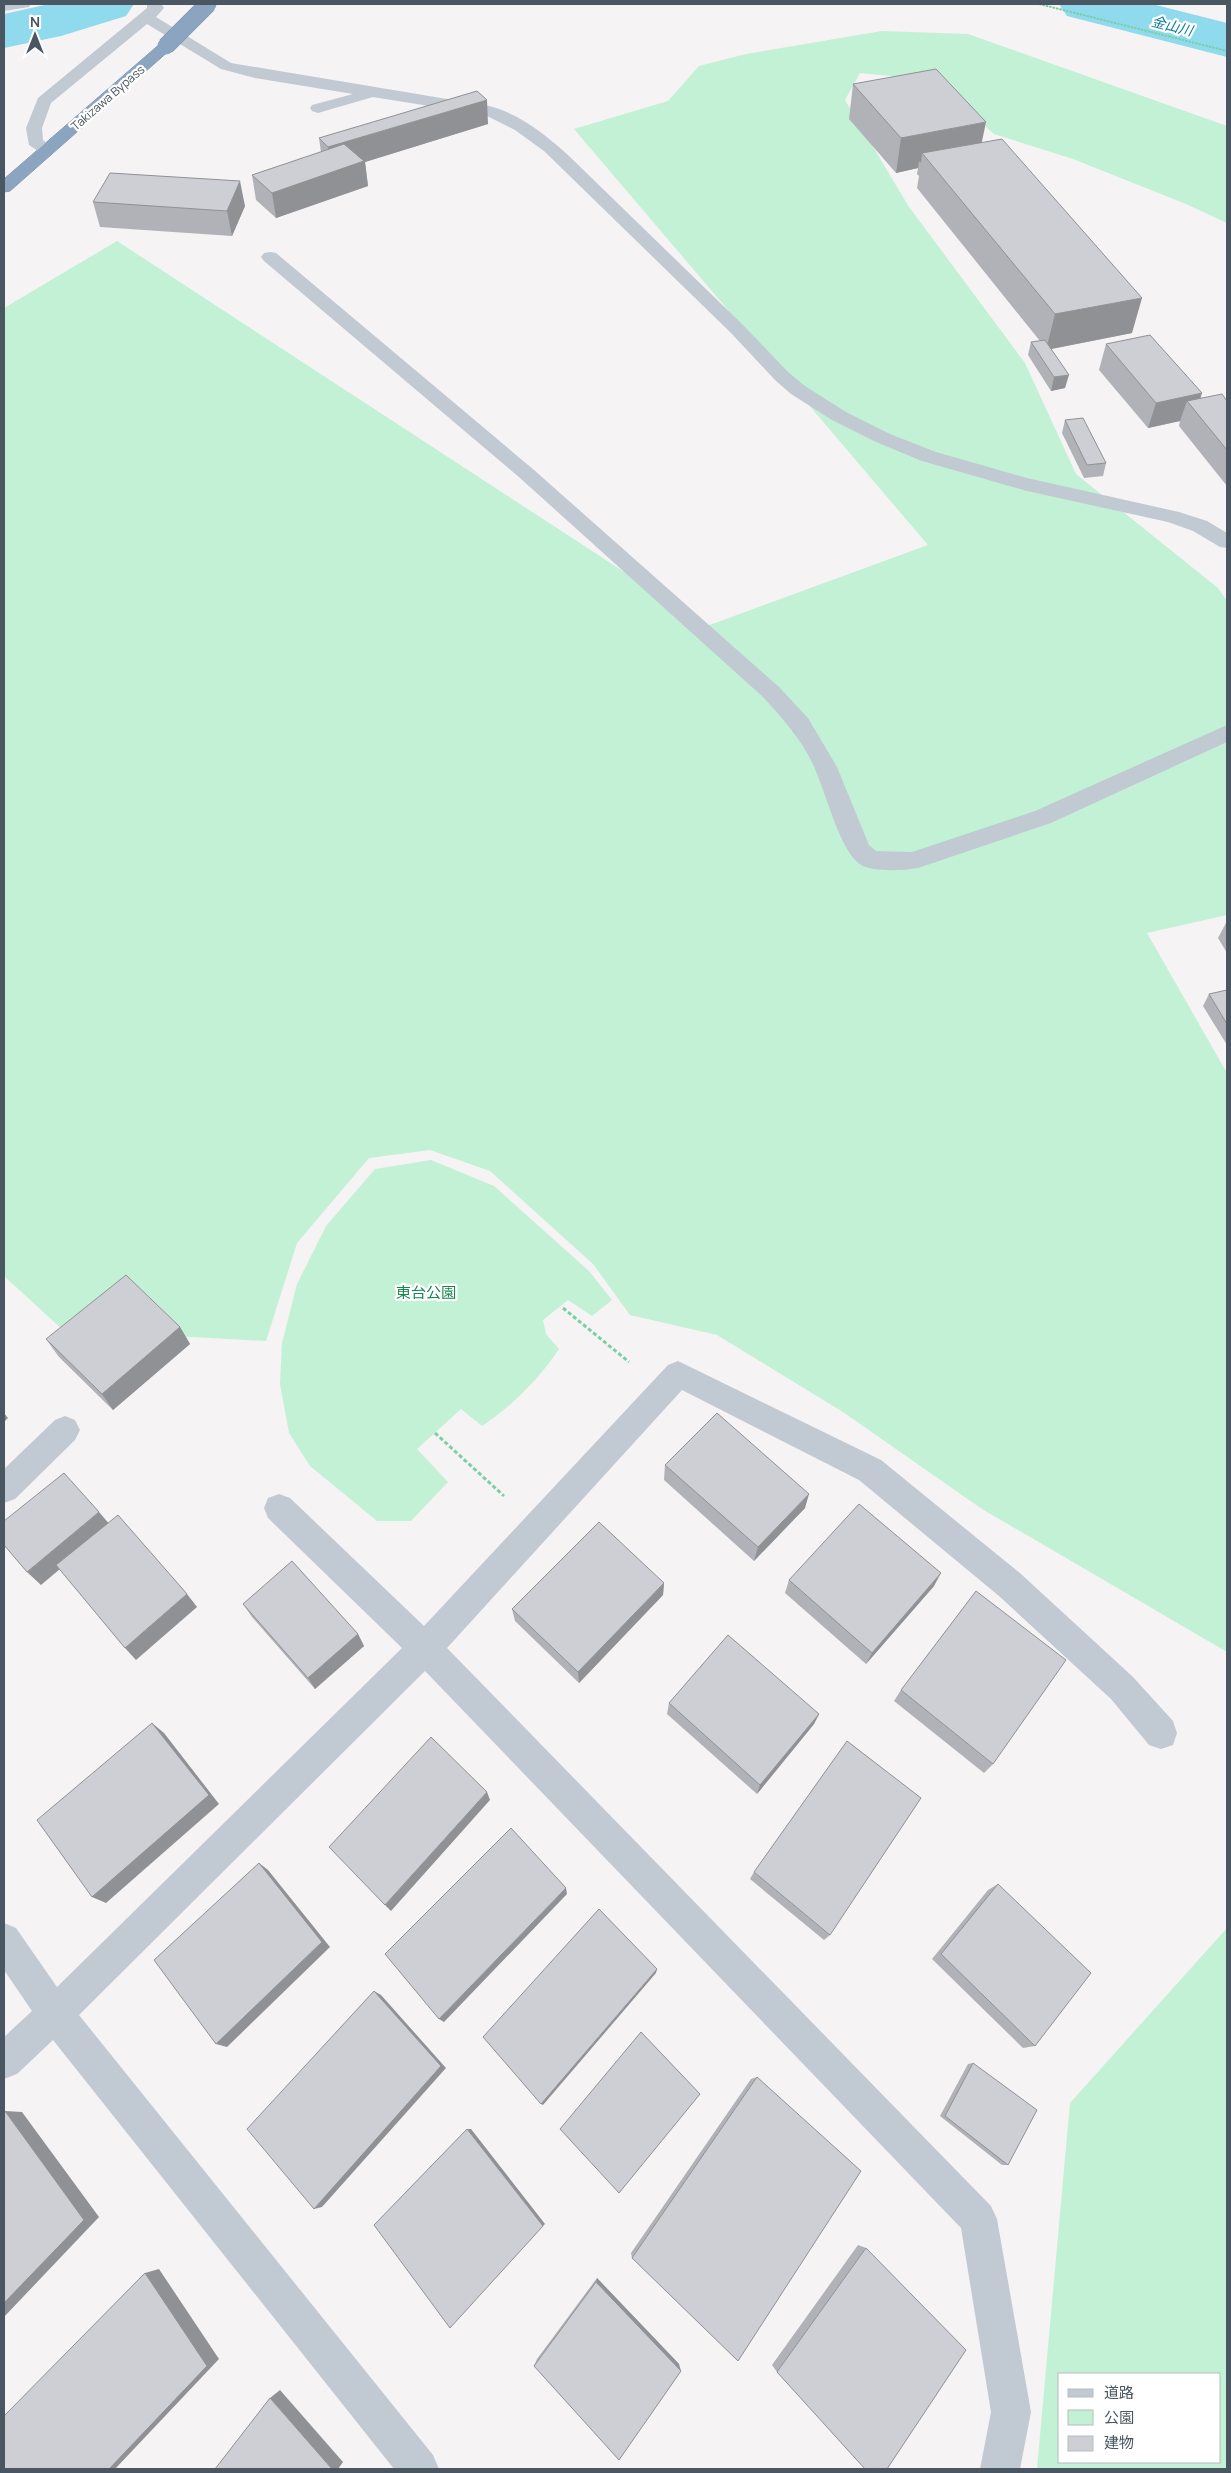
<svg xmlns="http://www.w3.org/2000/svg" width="1231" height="2473" font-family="Manrope,'Noto Sans JP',sans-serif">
<rect width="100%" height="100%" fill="#f5f3f3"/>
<!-- green -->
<path fill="#c3f1d5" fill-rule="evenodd" d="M882 31 968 34 1227 126V223L1186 204 1073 159 994 134 953 97 920 79 860 73 845 100 909 207 1025 363 1076 474 1218 588 1227 601V915L1147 933 1227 1073V1652L982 1509 843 1412 717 1335 630 1315 593 1264 490 1171 430 1150 369 1158 297 1243 266 1341 63 1330 4 1276V308L117 241 707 626 928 545 574 129 668 101 699 66 746 54Z
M431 1160 494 1186 589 1271 612 1300 592 1316 568 1300 543 1320 546 1334 559 1349C539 1379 512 1406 482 1426L461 1409 417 1449 448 1482 411 1521H377L310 1466 289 1433 280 1384 282 1343 297 1284 326 1226 375 1169Z
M1227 1928V2469H1037L1070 2103ZM1060 2374H1220V2462H1060Z"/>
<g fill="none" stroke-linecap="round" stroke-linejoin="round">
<!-- river -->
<path fill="#90daee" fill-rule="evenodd" d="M49 4H134L126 16 61 36 4 48V14Z
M1059 4H1152L1227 23V57L1067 16Z"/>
<!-- highway casing -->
<g stroke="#7690ad" stroke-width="1">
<path id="highway" d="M166 41 174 46 171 49 10 191 4 192V179L161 43Z"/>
</g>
<!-- path-far1 -->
<path stroke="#7ad0a6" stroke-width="2" stroke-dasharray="2.5 1" stroke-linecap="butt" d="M1039 4 1227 51"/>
<!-- path -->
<path stroke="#7ad0a6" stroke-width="3" stroke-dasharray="4 2.5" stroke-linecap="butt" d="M563 1308 629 1362
M435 1433 504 1496"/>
<!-- minor -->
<path fill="#c1cad2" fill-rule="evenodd" d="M4 4H31L29 7 4 11Z
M147 4 162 5 164 8 156 17 231 63 489 106C520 114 546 135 569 156L743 325 788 372 805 386 846 412 890 434 936 452 1027 478 1179 512 1207 521 1227 533V548L1220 547 1193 531 1168 522 1027 491 922 461 876 442 832 420 791 394 775 380 731 333 544 151 515 130 485 115 373 97 318 113 312 111 310 108 312 105 353 94 255 78 221 69 147 24 51 103 42 128 43 140 55 150 53 153H41L29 145 26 128 38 98 147 8Z
M270 252 276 253 534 470 779 687 808 718 837 767 869 845 876 851 912 852 1035 811 1227 725V742L1051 823 921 867C910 871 871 872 861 865 840 852 826 793 815 769 803 741 783 719 763 697L520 478 264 261 261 257 264 253Z
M678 1361 881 1460 1021 1574 1133 1677 1173 1721 1177 1733 1173 1745 1161 1749 1149 1745 1111 1699 999 1596 859 1480 682 1390 447 1648 991 2206 997 2219 1031 2412 1020 2469H980L991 2412 961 2228 425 1671 79 2015 433 2455 439 2469H394L53 2040 17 2074 4 2079V2037L32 2011 4 1970V1923L16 1928 57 1987 402 1648 268 1518 264 1508 268 1498 279 1494 290 1498 424 1626 668 1365Z
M65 1416 75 1420 80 1430 75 1440 15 1499 4 1503V1469L55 1420Z"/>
<!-- highway -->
<use href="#highway" fill="#8ba5c1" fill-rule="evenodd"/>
<!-- highway-bridge casing -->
<g stroke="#7690ad" stroke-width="18" stroke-linecap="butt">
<path id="highway-bridge" d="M166 46 208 4"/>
</g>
<!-- highway-bridge -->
<use href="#highway-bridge" stroke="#8ba5c1" stroke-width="17"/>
</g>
<!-- wall -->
<path fill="#b0b2b7" d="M853 84 982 142 1132 333 1051 349 1065 388 1051 391 1028 355 1031 342 1040 341 917 188 919 176 917 174 918 168 896 173 849 119Z
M488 124 365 162 368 186 276 218 256 200 252 175 321 152 319 138Z
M93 202 245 206 232 236 100 227Z
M1106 344 1201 398 1227 401V486L1179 426 1180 421 1148 428 1099 370Z
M1065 420 1106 463 1103 476 1084 478 1062 433Z
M1227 921V953L1218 938Z
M1227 990V1045L1203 1006 1209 994Z
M180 1327 190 1344 113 1410 59 1357 46 1339Z
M665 1465 805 1508 754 1561 664 1480Z
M789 1580 934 1586 866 1664 785 1593Z
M664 1583 663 1595 579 1683 515 1621 512 1609Z
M243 1604 358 1634 364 1646 315 1689 252 1617Z
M901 1690 993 1764 984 1773 894 1701Z
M669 1703 819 1714 814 1724 757 1794 667 1714Z
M754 1872 830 1935 824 1940 750 1879Z
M998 1884 1035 2046 1023 2048 932 1959 988 1890Z
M973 2063 1008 2165H1002L940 2116 968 2064Z
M757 2077 632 2258 631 2253 751 2079Z
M858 2245 866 2248 777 2372 772 2365Z
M597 2278 679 2364 534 2366 537 2359Z"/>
<!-- shaded-wall -->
<path fill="#909195" d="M487 100 488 124 365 162 368 186 276 218 272 193 331 172 328 147Z
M986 122 979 156 922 153 921 163 919 161 918 168 896 173 901 138Z
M240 181 245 206 232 236 227 211Z
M1142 298 1132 333 1046 350 1055 314Z
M1069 375 1065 388 1051 391 1054 377Z
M1202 393 1196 412 1187 401 1180 421 1148 428 1156 403Z
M180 1327 190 1344 113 1410 102 1394Z
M4 1413 8 1418 4 1422Z
M809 1494 805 1508 754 1561 758 1547Z
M99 1512 111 1526 41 1585 27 1572Z
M941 1573 934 1586 866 1664 872 1653Z
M664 1583 663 1595 579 1683 578 1672Z
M187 1594 197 1607 136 1660 125 1648Z
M358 1634 364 1646 315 1689 308 1678Z
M819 1714 814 1724 757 1794 760 1785Z
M152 1723 164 1733 219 1804 106 1903 92 1897Z
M487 1792 490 1800 391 1911 385 1905Z
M259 1863 268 1870 330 1947 227 2047 216 2044Z
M566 1888 567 1894 444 2022 439 2019Z
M657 1969 656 1973 543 2105 541 2104Z
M374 1991 381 1995 446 2068 322 2207 314 2209Z
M5 2111 22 2112 99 2217 4 2317Z
M467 2129H471L545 2224 543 2226Z
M159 2269 219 2359 115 2469H109L145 2273Z
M597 2278 679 2364 681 2371 596 2282Z
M280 2390 343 2462 338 2469H332L270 2398Z"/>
<!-- building -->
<path fill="#cdcfd5" stroke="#909195" d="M936 69 986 122 901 138 853 84Z
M477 91 487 100 328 147 319 138Z
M1002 139 1142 298 1055 314 922 153Z
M344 144 364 161 272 193 252 175Z
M110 173 240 181 227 211 93 202Z
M1150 335 1202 393 1156 403 1106 344Z
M1045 340 1069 375 1054 377 1031 342Z
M1222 394 1227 401V450L1187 401Z
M1083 418 1106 463 1087 465 1065 420Z
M1227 990V1024L1209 994Z
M126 1275 180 1327 102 1394 46 1339Z
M717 1413 809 1494 758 1547 665 1465Z
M64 1473 99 1512 27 1572 4 1545V1521Z
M859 1504 941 1573 872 1653 789 1580Z
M118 1515 187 1594 125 1648 56 1565Z
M599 1522 664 1583 578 1672 512 1609Z
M292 1561 358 1634 308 1678 243 1604Z
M976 1591 1066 1660 993 1764 901 1690Z
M728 1635 819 1714 760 1785 669 1703Z
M152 1723 209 1795 92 1897 37 1820Z
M431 1737 487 1792 385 1905 329 1847Z
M847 1741 921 1798 830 1935 754 1872Z
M511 1828 566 1888 439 2019 385 1954Z
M259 1863 322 1942 216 2044 154 1960Z
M998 1884 1091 1973 1035 2046 941 1954Z
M599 1909 657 1969 541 2104 483 2037Z
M374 1991 441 2066 314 2209 247 2129Z
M641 2032 700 2094 619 2193 560 2129Z
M973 2063 1037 2110 1008 2165 945 2116Z
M757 2077 861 2171 738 2361 632 2258Z
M5 2111 84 2220 4 2303V2113Z
M467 2129 543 2226 450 2328 374 2225Z
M866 2248 966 2350 887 2469H865L777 2372Z
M145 2273 207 2366 109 2469H4V2416Z
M596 2282 681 2371 619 2460 534 2366Z
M270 2398 332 2469H215Z"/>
<g text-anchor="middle" stroke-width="4.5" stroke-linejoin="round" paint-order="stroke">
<!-- far-street labels -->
<g font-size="12" fill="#4a5661" stroke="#fff">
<text transform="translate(108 98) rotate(-41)" y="4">Takizawa Bypass</text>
</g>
<!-- far-water labels -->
<g font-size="14" font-style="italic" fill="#0c7c9b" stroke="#fff">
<text transform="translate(1172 26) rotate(14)" y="5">金山川</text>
</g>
<!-- park labels -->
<g font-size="15" fill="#17864f" stroke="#fff">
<text x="426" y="1298">東台公園</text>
</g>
</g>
<!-- border -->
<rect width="1231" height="2473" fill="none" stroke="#4a5661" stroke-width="10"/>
<!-- legend -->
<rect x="1058" y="2373" width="162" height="90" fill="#ffffff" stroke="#b7bbc0"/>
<rect x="1068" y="2389" width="25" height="8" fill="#c1cad2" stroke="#b7bbc0"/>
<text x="1104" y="2398" font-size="15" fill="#4a5661">道路</text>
<rect x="1068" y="2410" width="25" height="15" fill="#c3f1d5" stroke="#b7bbc0"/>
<text x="1104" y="2423" font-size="15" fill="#4a5661">公園</text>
<rect x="1068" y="2436" width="25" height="15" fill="#cdcfd5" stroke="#b7bbc0"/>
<text x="1104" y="2448" font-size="15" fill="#4a5661">建物</text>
<!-- north arrow -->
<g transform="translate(35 35)" stroke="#ffffff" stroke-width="4" paint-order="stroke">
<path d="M0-4L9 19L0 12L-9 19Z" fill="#4a5661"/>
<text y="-8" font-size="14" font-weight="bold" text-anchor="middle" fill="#4a5661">N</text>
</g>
</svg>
